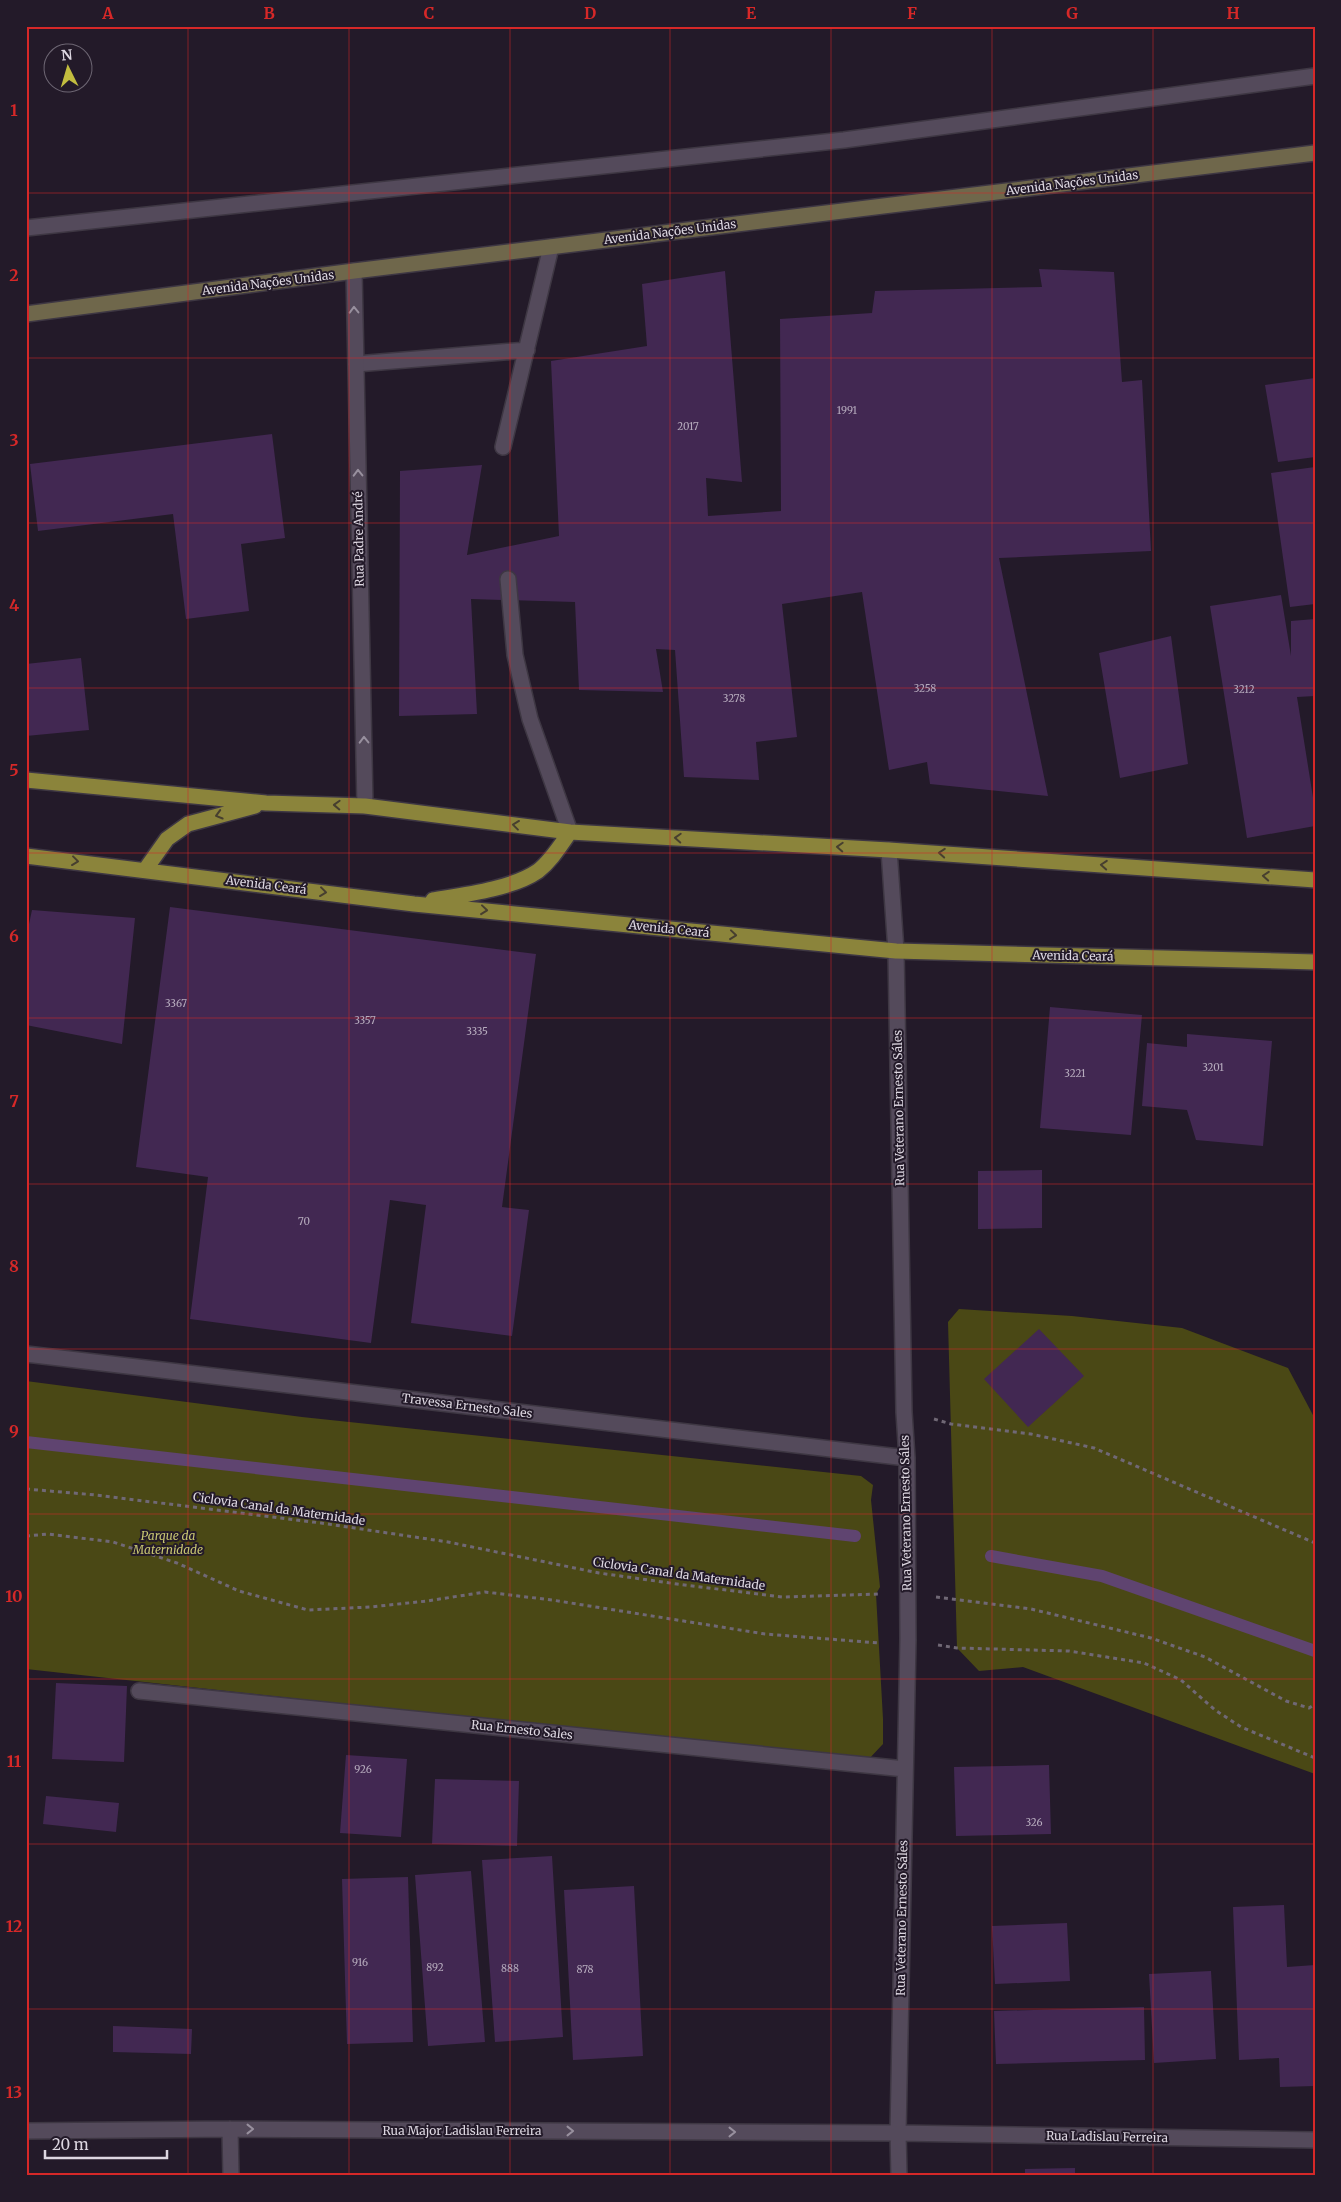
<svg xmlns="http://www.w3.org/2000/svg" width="1341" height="2202" font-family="Merriweather,serif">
<rect width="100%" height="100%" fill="#231a29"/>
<!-- green -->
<path fill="#4a4815" d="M959 1309 1072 1316 1182 1328 1288 1368 1314 1417 1315 1774 1023 1667 979 1671 957 1648 948 1322Z
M26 1381 302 1417 861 1476 873 1485 871 1500 880 1587 876 1594 883 1719V1744L867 1761 26 1669Z"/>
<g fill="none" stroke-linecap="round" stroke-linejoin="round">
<!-- stream -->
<path stroke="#5f4470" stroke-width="12" d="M26 1442 855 1536
M991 1556 1102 1576 1315 1651"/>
</g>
<!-- building -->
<path fill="#422852" d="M1039 269 1114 272 1122 382 1142 380 1151 551 999 558 1048 796 930 784 927 762 889 770 862 592 782 604 797 737 756 742 759 780 684 777 675 650 656 649 663 692 579 690 575 602 471 599 477 714 399 716 400 471 482 465 467 555 559 536 551 361 647 346 642 284 725 271 742 482 706 478 708 516 781 511 780 319 872 313 875 291 1042 287Z
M1315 378V457L1278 462 1265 385Z
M272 434 285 538 241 544 249 611 186 619 173 514 38 531 30 464Z
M1315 467V604L1290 607 1271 473Z
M1281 595 1291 656V621L1315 619V696L1297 697 1315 810V826L1247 838 1210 606Z
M1171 636 1188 764 1120 778 1099 653Z
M81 658 89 730 26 736V664Z
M170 907 536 954 502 1207 529 1210 512 1336 411 1323 426 1205 390 1200 371 1343 190 1319 208 1177 136 1167Z
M32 910 135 918 122 1044 26 1025V938Z
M1050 1007 1142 1015 1131 1135 1040 1128Z
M1187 1034 1272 1041 1263 1146 1196 1140 1187 1110 1142 1106 1147 1043 1187 1047Z
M1042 1170V1228L978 1229V1171Z
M1039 1329 1084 1376 1028 1427 984 1379Z
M56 1683 127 1686 124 1762 52 1759Z
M346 1755 407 1759 401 1837 340 1833Z
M1049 1765 1051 1834 956 1836 954 1767Z
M435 1779 519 1781 517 1846 432 1844Z
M46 1796 119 1803 116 1832 43 1824Z
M552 1856 563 2037 495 2042 482 1860Z
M471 1871 485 2042 428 2046 415 1875Z
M408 1877 413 2042 347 2044 342 1879Z
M634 1886 643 2056 573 2060 564 1890Z
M1284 1905 1287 1967 1315 1965V2086L1280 2087 1279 2058 1239 2060 1233 1907Z
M1067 1923 1070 1981 995 1984 992 1926Z
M1211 1971 1216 2059 1154 2063 1149 1974Z
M1144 2007 1145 2060 996 2064 994 2011Z
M113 2026 192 2029 191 2054 113 2052Z
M1075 2168V2176H1025V2169Z"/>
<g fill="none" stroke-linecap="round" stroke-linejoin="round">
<!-- lane casing -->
<g stroke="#3e3743" stroke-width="18">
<path id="lane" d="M26 228 844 140 1315 76
M356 364 527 350
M503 447 551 247
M508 579 515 655 530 719 570 832"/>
</g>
<!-- street casing -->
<g stroke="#3e3743" stroke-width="18">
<path id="street" d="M354 271 365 806
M889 850 896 951 904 1412 907 1458 908 1640 898 2133 899 2176
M26 1354 907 1458
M139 1691 905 1769
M230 2129 231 2176
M26 2131 230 2129 898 2133 1315 2140"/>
</g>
<!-- secondary casing -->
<g stroke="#3e3743" stroke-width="18">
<path id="secondary" d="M26 314 354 271 1315 153"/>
</g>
<!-- primary casing -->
<g stroke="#3e3743" stroke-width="18">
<path id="primary" d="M26 780 266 803 365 806 570 832 889 850 1315 880
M26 856 414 904 896 951 1315 962
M145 870 167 839 188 824 255 806
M433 900C463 895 512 889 538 871 551 861 560 846 570 832"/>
</g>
<!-- path -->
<path stroke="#706875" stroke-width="3" stroke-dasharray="4 4" stroke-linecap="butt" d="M934 1419 951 1424 1031 1434 1094 1448 1315 1543
M26 1489 96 1495 321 1523 448 1542 599 1573 677 1584 782 1597 880 1594
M26 1536 48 1534 113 1542 177 1563 239 1591 308 1610 370 1607 427 1601 485 1592 552 1600 765 1634 879 1643
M936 1597 1031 1609 1151 1638 1205 1657 1286 1701 1309 1708 1315 1704
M938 1645 957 1648 1069 1651 1144 1663 1181 1680 1215 1710 1241 1727 1315 1758"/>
<!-- lane -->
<use href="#lane" stroke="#544a5b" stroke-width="15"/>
<!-- street -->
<use href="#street" stroke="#544a5b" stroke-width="15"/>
<!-- secondary -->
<use href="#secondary" stroke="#6f674b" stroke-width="15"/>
<!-- primary -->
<use href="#primary" stroke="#8b843b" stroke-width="15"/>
</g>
<!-- one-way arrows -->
<defs><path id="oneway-chevron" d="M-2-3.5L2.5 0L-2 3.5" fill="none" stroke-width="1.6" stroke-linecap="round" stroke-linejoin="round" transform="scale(1.25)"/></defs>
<g stroke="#98909e">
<use href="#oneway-chevron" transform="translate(354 310) rotate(-91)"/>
<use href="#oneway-chevron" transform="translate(358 473) rotate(-91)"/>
<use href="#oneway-chevron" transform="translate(364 740) rotate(-91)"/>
<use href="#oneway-chevron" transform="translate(250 2129)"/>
<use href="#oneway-chevron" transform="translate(570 2131)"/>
<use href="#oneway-chevron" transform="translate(732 2132)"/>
</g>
<g stroke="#473f2f">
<use href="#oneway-chevron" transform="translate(337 805) rotate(-178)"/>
<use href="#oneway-chevron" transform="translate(219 815) rotate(164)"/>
<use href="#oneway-chevron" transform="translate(516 825) rotate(-173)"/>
<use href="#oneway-chevron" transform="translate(678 838) rotate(-177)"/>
<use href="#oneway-chevron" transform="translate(840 847) rotate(-177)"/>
<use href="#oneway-chevron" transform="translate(942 853) rotate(-176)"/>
<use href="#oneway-chevron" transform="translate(75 861) rotate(7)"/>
<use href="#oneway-chevron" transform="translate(1104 865) rotate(-176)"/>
<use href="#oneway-chevron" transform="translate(1266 876) rotate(-176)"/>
<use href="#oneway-chevron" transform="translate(323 892) rotate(7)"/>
<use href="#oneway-chevron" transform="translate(484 910) rotate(6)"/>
<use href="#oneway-chevron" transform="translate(733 935) rotate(6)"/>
</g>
<!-- grid -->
<path fill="none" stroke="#d62828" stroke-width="1" stroke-opacity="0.55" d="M188 26V2176M349 26V2176M510 26V2176M670 26V2176M831 26V2176M992 26V2176M1153 26V2176M26 193H1315M26 358H1315M26 523H1315M26 688H1315M26 853H1315M26 1018H1315M26 1184H1315M26 1349H1315M26 1514H1315M26 1679H1315M26 1844H1315M26 2009H1315"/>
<g text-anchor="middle" stroke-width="4" stroke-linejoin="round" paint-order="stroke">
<!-- number labels -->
<g font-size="10" fill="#b6abbd">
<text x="847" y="414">1991</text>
<text x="688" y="430">2017</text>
<text x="925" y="692">3258</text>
<text x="1244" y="693">3212</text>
<text x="734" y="702">3278</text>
<text x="176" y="1007">3367</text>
<text x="365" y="1024">3357</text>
<text x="477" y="1035">3335</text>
<text x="1213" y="1071">3201</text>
<text x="1075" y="1077">3221</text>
<text x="304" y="1225">70</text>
<text x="363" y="1773">926</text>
<text x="1034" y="1826">326</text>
<text x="360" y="1966">916</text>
<text x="435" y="1971">892</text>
<text x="510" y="1972">888</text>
<text x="585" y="1973">878</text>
</g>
<!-- street labels -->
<g font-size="12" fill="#ddd7e1" stroke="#231a29">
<text transform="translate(1072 183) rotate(-7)" y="4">Avenida Nações Unidas</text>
<text transform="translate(670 232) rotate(-7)" y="4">Avenida Nações Unidas</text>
<text transform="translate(268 283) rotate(-7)" y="4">Avenida Nações Unidas</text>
<text transform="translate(359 539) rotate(-91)" y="4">Rua Padre André</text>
<text transform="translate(266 885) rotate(7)" y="4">Avenida Ceará</text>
<text transform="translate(669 929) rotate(6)" y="4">Avenida Ceará</text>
<text transform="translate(1073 956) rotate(1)" y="4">Avenida Ceará</text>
<text transform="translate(899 1108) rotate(-91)" y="4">Rua Veterano Ernesto Sáles</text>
<text transform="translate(467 1406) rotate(7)" y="4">Travessa Ernesto Sales</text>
<text transform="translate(279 1509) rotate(8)" y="4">Ciclovia Canal da Maternidade</text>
<text transform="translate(906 1513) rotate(-91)" y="4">Rua Veterano Ernesto Sáles</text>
<text transform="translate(679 1574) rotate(8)" y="4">Ciclovia Canal da Maternidade</text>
<text transform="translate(522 1730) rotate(6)" y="4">Rua Ernesto Sales</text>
<text transform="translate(902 1918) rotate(-89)" y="4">Rua Veterano Ernesto Sáles</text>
<text x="462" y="2135">Rua Major Ladislau Ferreira</text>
<text transform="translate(1107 2137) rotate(1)" y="4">Rua Ladislau Ferreira</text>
</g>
<!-- park labels -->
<g font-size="12" font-style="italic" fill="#c7c571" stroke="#231a29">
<text x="168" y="1540">Parque da<tspan x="168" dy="14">Maternidade</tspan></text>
</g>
</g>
<!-- border -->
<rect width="1341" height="2202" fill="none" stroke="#231a29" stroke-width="55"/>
<!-- north arrow -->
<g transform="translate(68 68) rotate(355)"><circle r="24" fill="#231a29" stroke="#6d6673"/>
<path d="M0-4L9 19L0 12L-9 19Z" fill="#c2bd3f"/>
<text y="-8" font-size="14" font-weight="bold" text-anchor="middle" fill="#ddd7e1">N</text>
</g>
<!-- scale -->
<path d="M45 2150v8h122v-8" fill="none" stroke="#ddd7e1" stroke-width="2.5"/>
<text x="52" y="2150" font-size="15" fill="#ddd7e1" stroke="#231a29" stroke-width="4" paint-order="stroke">20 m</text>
<rect x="28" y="28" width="1286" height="2146" fill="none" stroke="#d62828" stroke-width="2"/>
<g font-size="16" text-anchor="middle" font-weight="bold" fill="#d62828">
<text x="108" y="19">A</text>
<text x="269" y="19">B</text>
<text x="429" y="19">C</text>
<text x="590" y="19">D</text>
<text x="751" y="19">E</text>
<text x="912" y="19">F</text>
<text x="1072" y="19">G</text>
<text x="1233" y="19">H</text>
<text x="14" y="116">1</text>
<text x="14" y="281">2</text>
<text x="14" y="446">3</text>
<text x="14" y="611">4</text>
<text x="14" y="776">5</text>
<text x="14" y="942">6</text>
<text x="14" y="1107">7</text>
<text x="14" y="1272">8</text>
<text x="14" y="1437">9</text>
<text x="14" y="1602">10</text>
<text x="14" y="1767">11</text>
<text x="14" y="1932">12</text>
<text x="14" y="2098">13</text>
</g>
</svg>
